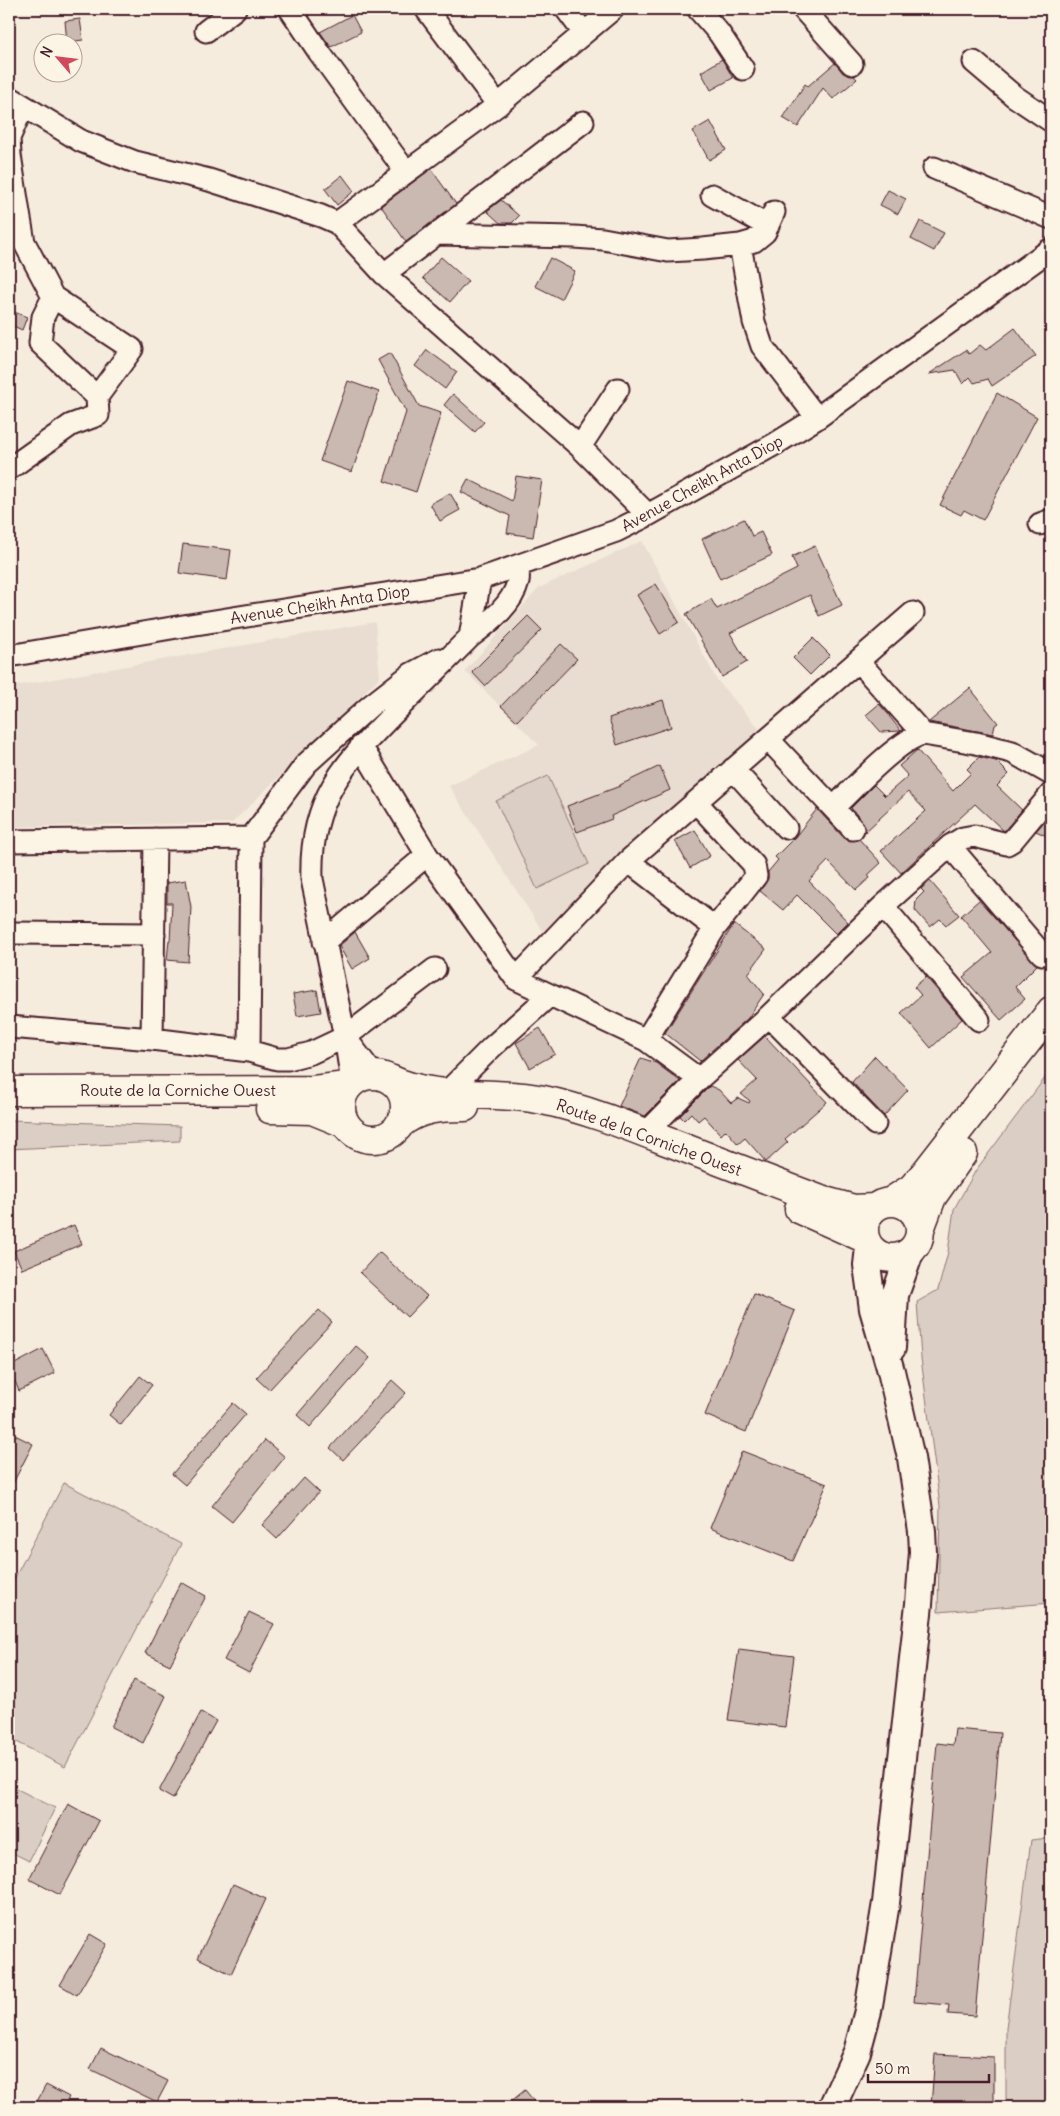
<svg xmlns="http://www.w3.org/2000/svg" width="1060" height="2116" font-family="Delius,sans-serif">
<rect width="100%" height="100%" fill="#f5ecde"/>
<filter id="ink" filterUnits="userSpaceOnUse"><feTurbulence type="fractalNoise" baseFrequency=".02" numOctaves="2"/><feDisplacementMap in="SourceGraphic" scale="10" xChannelSelector="R" yChannelSelector="G"/><feConvolveMatrix kernelMatrix="1 2 1 2 8 2 1 2 1" color-interpolation-filters="sRGB"/></filter>
<g filter="url(#ink)">
<!-- built -->
<path fill="#e8ddd0" d="M642 541 717 680 768 739 545 935 449 786 539 745 465 671 539 588Z
M375 622 380 677 232 823 9 827V687Z"/>
<!-- green -->
<path fill="#dbcec4" stroke="#927678" d="M548 776 589 864 537 889 496 801Z
M1051 1070V1603L938 1612 940 1506 921 1358 917 1302 938 1290 948 1252 954 1209 976 1170Z
M9 1120 180 1126V1141L9 1149Z
M64 1483 181 1544 65 1767 9 1738V1589Z
M9 1785 55 1808 29 1861 9 1851Z
M1051 1815V2107H1006V2028L1031 1840 1049 1838Z"/>
<!-- building -->
<path fill="#cab9b1" stroke="#4a1f2b" d="M352 15 361 32 331 47 320 32Z
M80 19 83 40 67 42 65 21Z
M722 59 733 78 711 90 701 72Z
M835 63 843 73 854 76 857 79 833 99 823 88 798 127 783 118 805 84 808 86Z
M710 121 726 150 709 160 693 131Z
M431 169 456 204 406 242 381 206Z
M342 175 354 191 337 205 325 189Z
M888 190 906 199 898 214 880 205Z
M501 200 519 216 512 223H500L487 211Z
M920 221 944 233 934 251 911 239Z
M441 257 468 281 450 302 423 278Z
M550 258 575 271 561 299 535 286Z
M9 310 27 317 22 330 9 324Z
M1015 328 1036 356 992 386 988 379 974 383 970 377 963 384 955 370 929 374 966 350 969 354 980 345 986 350Z
M427 350 457 372 445 389 415 366Z
M390 353 419 406 441 413 416 492 384 481 406 412 378 360Z
M348 381 379 392 352 472 320 461Z
M997 393 1037 417 983 520 964 510 961 515 940 505Z
M453 394 484 422 475 432 444 405Z
M516 476 542 480 533 537 507 533 510 516 461 492 468 479 512 501Z
M450 493 460 510 440 521 430 504Z
M744 519 752 536 761 532 772 555 720 579 702 539Z
M183 544 231 550 227 580 179 573Z
M815 546 842 605 819 616 810 595 730 633 747 662 722 677 686 614 711 599 717 609 797 569 792 557Z
M656 584 679 622 660 634 637 595Z
M528 616 542 630 485 686 472 672Z
M813 638 830 655 810 675 793 658Z
M561 644 577 659 517 721 501 706Z
M970 688 998 723 995 725 993 734 929 722Z
M663 700 671 727 617 745 609 718Z
M879 704 890 716H889L901 731 881 732 866 715Z
M917 750 953 791 971 773 967 769 979 757 996 761 1009 774 997 786 1022 810 1004 831 975 804 901 873 881 851 926 811 908 792 865 832V827L862 821 851 808 874 785 885 796 908 776 899 766Z
M660 766 670 790 611 816 612 819 577 832 567 806 620 786V785Z
M817 809 844 838 850 841 859 839 881 863 868 875 870 878 856 890 828 861 809 881 848 922 836 934 797 895 783 910 760 891 768 879V872L778 860 775 857 795 837Z
M1051 814V838L1036 831Z
M695 830 710 856 690 868 675 841Z
M186 880 191 907 188 962 167 960 169 940 170 941 172 903H167V883Z
M930 881 959 915 946 925 940 919 930 927 915 910 916 900 924 892 921 889Z
M979 900 1037 965 1015 987 1025 999 1001 1020 963 977 992 953 961 916Z
M734 924 766 949 748 974 764 994 748 1018 700 1061 665 1033Z
M355 932 370 958 352 969 339 946Z
M926 977 962 1019 931 1048 901 1013 921 995 914 987Z
M317 990 321 1012 297 1016 293 994Z
M540 1028 555 1054 530 1068 516 1043Z
M765 1036 827 1102 785 1139 788 1142 766 1162 745 1138 738 1144 726 1130 721 1135 704 1116 698 1121 691 1113 684 1120 680 1116 710 1086 719 1090 731 1103 738 1098 749 1103 750 1101 741 1094 757 1080 738 1060Z
M875 1056 908 1090 884 1116 852 1082Z
M641 1058 656 1063 680 1081 645 1116 619 1106Z
M74 1225 82 1244 22 1269 14 1251Z
M379 1252 427 1296 407 1317 360 1273Z
M754 1294 795 1311 746 1432 705 1415Z
M319 1310 332 1322 269 1390 256 1378Z
M356 1346 370 1358 310 1427 297 1415Z
M43 1349 55 1373 19 1391 9 1367Z
M140 1376 152 1385 121 1425 109 1415Z
M392 1380 406 1393 343 1460 330 1448Z
M233 1403 246 1414 185 1485 172 1474Z
M9 1432 33 1444 9 1491Z
M265 1440 285 1457 232 1522 212 1506Z
M742 1451 827 1484 793 1561 710 1528Z
M304 1478 319 1492 277 1539 262 1525Z
M181 1582 206 1596 170 1665 145 1653Z
M249 1612 274 1624 249 1673 224 1660Z
M739 1649 794 1656 785 1727 728 1720Z
M134 1680 166 1696 143 1743 111 1727Z
M201 1712 216 1721 173 1799 159 1791Z
M955 1729 1000 1733 975 2016 948 2014 949 2005 914 2002 937 1743 953 1745Z
M68 1804 99 1821 60 1895 29 1879Z
M233 1884 266 1899 231 1974 198 1958Z
M90 1934 107 1944 77 1995 60 1985Z
M101 2048 168 2081 157 2102 90 2069Z
M935 2054 994 2057V2107H931Z
M46 2085 69 2097 64 2107H34Z
M525 2090 534 2101 526 2107H504Z"/>
<g fill="none" stroke-linecap="round" stroke-linejoin="round">
<!-- minor casing -->
<g stroke="#4a1f2b" stroke-width="25">
<path id="minor" d="M290 9 319 52 406 172
M426 9 498 105
M566 9 584 33
M698 9 719 33 743 69
M803 9 852 64
M206 31 235 9
M974 62 1014 96 1051 121
M9 97 81 141 135 162 209 180 321 216 337 223 384 274 580 447 648 515
M934 168 1051 218
M712 195 768 226
M337 223 498 105 613 9
M436 234 574 237 603 239 668 251 703 249 740 245 754 241 765 232 774 212
M740 245 754 322 762 346 817 418
M384 274 583 122
M53 297 132 349 97 397
M580 447 618 389
M9 469 71 425 98 415 97 397 40 343 43 317 53 297 24 242 19 213 10 155 9 138 23 106
M1040 524 1051 520
M470 637 480 579
M9 656 183 626 480 579 616 531 648 515 775 444 817 418 1051 249
M858 661 923 734
M768 739 853 829
M361 746 427 855 516 979 646 1040 699 1079
M733 769 786 828
M833 808C853 789 899 739 923 734L976 743 1012 752 1051 774
M9 841 251 838
M950 846 1042 954
M628 861 715 928
M883 906 979 1020
M9 933 154 934
M324 942 427 855
M516 979 628 861 913 613
M769 1016 875 1124
M9 1027 152 1039 249 1051 277 1059H288L311 1053 345 1037 435 969
M152 1039 155 839
M347 1040 373 1074
M646 1040 715 928 756 876 754 865 696 802
M249 1051 251 838 306 764 370 706 411 674 439 659
M352 1082 345 1037 312 879C309 800 343 765 395 712 420 687 445 662 470 637 488 623 512 606 518 582 519 577 518 571 518 566
M447 1092 492 1047 550 995
M646 1133 699 1079 769 1016 883 906 950 846 963 838 974 836 1007 844 1012 841 1051 794"/>
</g>
<!-- major casing -->
<g stroke="#4a1f2b" stroke-width="30">
<path id="major" d="M892 1348 895 1295 910 1253
M832 2107 857 2052 868 2011 886 1903 919 1604 923 1552 922 1531 911 1458 891 1371 873 1309 867 1265 869 1248"/>
</g>
<!-- highway casing -->
<g stroke="#4a1f2b" stroke-width="31">
<path id="highway" d="M341 1107a32 32 0 1 1 64 0a32 32 0 1 1-64 0Z
M390 1079C437 1102 493 1089 543 1100 586 1109 628 1126 669 1142 720 1161 770 1181 821 1200L854 1209 874 1208
M9 1091 313 1090 347 1086
M270 1109 312 1110 344 1123
M399 1125C418 1108 441 1107 465 1107
M864 1230a28 28 0 1 1 56 0a28 28 0 1 1-56 0Z
M890 1202 912 1188 925 1173 1051 1011
M799 1209 864 1238
M920 1229 932 1197 963 1153"/>
</g>
<!-- minor -->
<use href="#minor" stroke="#fcf5e5" stroke-width="21"/>
<!-- major -->
<use href="#major" stroke="#fcf5e5" stroke-width="26"/>
<!-- highway -->
<use href="#highway" stroke="#fcf5e5" stroke-width="28"/>
</g>
</g>
<g text-anchor="middle" stroke-width="4.5" stroke-linejoin="round" paint-order="stroke">
<!-- street labels -->
<g font-size="16" fill="#4a1f2b" stroke="#fcf5e5">
<text transform="translate(702 483) rotate(-29)" y="6">Avenue Cheikh Anta Diop</text>
<text transform="translate(320 604) rotate(-9)" y="6">Avenue Cheikh Anta Diop</text>
<text x="178" y="1096">Route de la Corniche Ouest</text>
<text transform="translate(649 1137) rotate(20)" y="6">Route de la Corniche Ouest</text>
</g>
</g>
<!-- margin -->
<rect width="1060" height="2116" fill="none" stroke="#fcf5e5" stroke-width="30"/>
<rect x="15" y="15" width="1030" height="2086" fill="none" stroke="#4a1f2b" stroke-width="2" filter="url(#ink)"/>
<!-- north arrow -->
<g transform="translate(58 58) rotate(298)"><circle r="24" fill="#fcf5e5" stroke="#b59f9b"/>
<path d="M0-4L9 19L0 12L-9 19Z" fill="#d1495b"/>
<text y="-8" font-size="14" font-weight="bold" text-anchor="middle" fill="#4a1f2b">N</text>
</g>
<!-- scale -->
<path d="M868 2074v8h121v-8" fill="none" stroke="#4a1f2b" stroke-width="2.5"/>
<text x="875" y="2074" font-size="15" fill="#4a1f2b" stroke="#fcf5e5" stroke-width="4" paint-order="stroke">50 m</text>
</svg>
